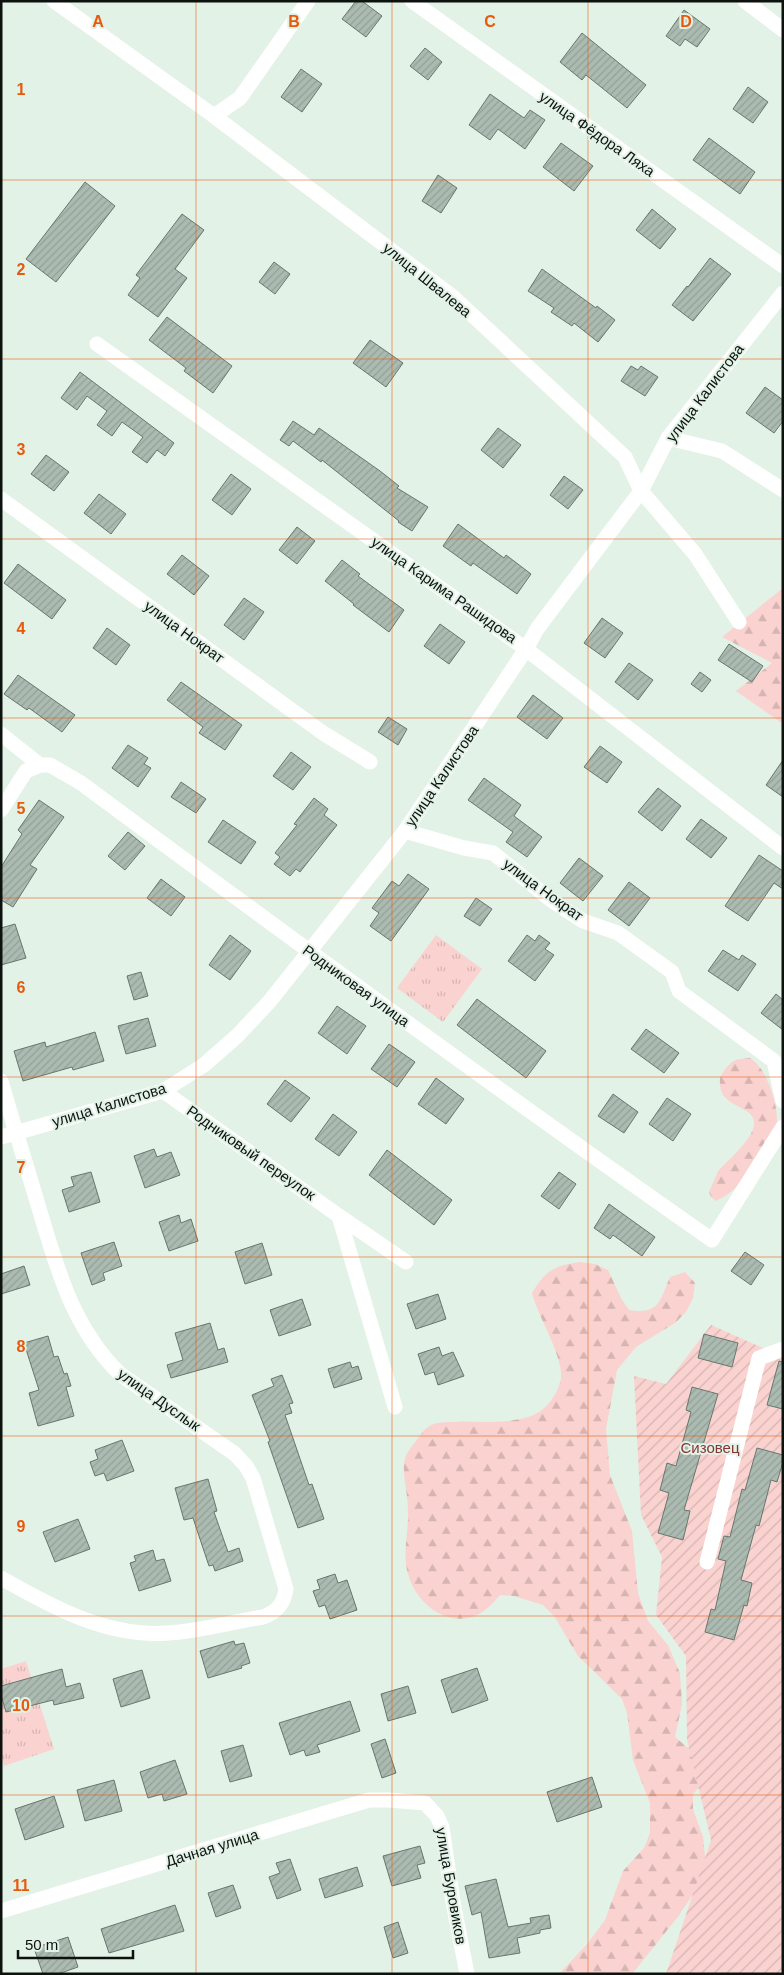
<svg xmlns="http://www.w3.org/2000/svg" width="784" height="1975" font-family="Helvetica,sans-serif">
<defs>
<pattern id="grass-tufts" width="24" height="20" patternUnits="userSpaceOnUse" patternTransform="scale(1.25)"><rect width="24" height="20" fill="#fad3d0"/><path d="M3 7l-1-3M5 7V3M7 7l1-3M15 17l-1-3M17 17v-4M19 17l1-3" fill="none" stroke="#d5b4b1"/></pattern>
<pattern id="forest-firs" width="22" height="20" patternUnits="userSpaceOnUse" patternTransform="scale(1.25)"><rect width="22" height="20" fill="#fad3d0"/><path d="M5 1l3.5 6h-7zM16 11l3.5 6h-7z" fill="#d5b4b1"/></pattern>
<pattern id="garden-furrows" width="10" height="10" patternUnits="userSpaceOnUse" patternTransform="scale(1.25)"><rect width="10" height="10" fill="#fad3d0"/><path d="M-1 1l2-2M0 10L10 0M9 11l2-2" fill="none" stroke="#d5b4b1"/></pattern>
<pattern id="building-hatch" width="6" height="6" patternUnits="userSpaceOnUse" patternTransform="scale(1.25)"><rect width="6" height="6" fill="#acbbb1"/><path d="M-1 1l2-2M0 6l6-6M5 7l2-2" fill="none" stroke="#93a097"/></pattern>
</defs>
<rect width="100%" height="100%" fill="#e2f2e7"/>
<!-- grass -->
<path fill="url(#grass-tufts)" d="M436 935 482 969 443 1022 397 988Z
M26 1661 54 1749 4 1766 1 1757V1669Z"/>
<!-- forest -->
<path fill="url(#forest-firs)" d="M783 588V724L736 691 772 663 722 637Z
M750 1058C767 1068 778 1104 777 1123 776 1130 746 1176 740 1183 734 1190 725 1197 716 1201L711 1197 709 1192 718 1171C729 1159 755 1138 754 1122 753 1105 721 1108 720 1085 720 1080 719 1078 722 1074 731 1060 735 1059 750 1058Z
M580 1262 595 1264 608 1270 621 1298 629 1310C660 1315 660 1300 670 1277L685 1272 695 1283 693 1298 686 1312 675 1323 636 1347 617 1370 606 1429 610 1475 632 1531 638 1593 648 1621 668 1645 680 1673 682 1704 675 1737 687 1747 702 1748 714 1771 693 1794V1809L703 1837 706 1865 694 1893 677 1918 632 1974H559L587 1944 605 1920 623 1871 644 1848 650 1833V1803L633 1760 627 1713 622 1699 578 1656 554 1616 543 1605 514 1596 500 1595C493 1603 486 1611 477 1615 447 1629 415 1602 408 1574 402 1553 409 1531 408 1510 408 1495 403 1479 404 1464 405 1455 410 1448 416 1441 419 1437 423 1430 428 1427 437 1421 448 1422 457 1422 485 1421 532 1427 550 1402 555 1395 560 1386 561 1378 563 1355 538 1317 532 1293 545 1271 555 1265 580 1262Z"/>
<!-- garden -->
<path fill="url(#garden-furrows)" d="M711 1325 783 1357V1974H666L711 1840 687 1739 686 1656 656 1615 662 1557 641 1515 634 1376 666 1384Z"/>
<!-- building -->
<path fill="url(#building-hatch)" stroke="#68776d" d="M356 1H362L382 16 366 37 342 19Z
M684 10 710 29 697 47 685 39 680 46 666 36Z
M582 33 646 85 627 108 586 75 582 80 560 62Z
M425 48 442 62 428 80 410 66Z
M301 69 322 84 302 112 281 97Z
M748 87 768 102 753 123 733 109Z
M490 94 524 118 530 110 545 120 525 149 498 129 490 140 469 125Z
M709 138 755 172 740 194 693 160Z
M561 143 593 166 574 191 543 167Z
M438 175 457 188 441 213 422 201Z
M85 182 115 206 56 282 26 259Z
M652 209 676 229 660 249 636 230Z
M182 214 204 230 175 269 187 278 158 317 128 295 140 278 136 275Z
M710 258 731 274 693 321 672 305 687 286 688 287Z
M274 262 290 274 275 294 259 282Z
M542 269 596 308 597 306 615 320 598 342 574 323 572 326 551 312 554 308 528 291Z
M167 317 232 366 213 393 184 371 186 368 149 340Z
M370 340 403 363 386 387 353 363Z
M631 366 638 370 641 366 658 377 645 396 621 381Z
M80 372 174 443 165 456 157 450 147 463 132 452 143 437 122 422 112 436 97 425 107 411 87 396 77 410 61 398Z
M765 387 783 400V421L774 433 746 413Z
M293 421 314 435 319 428 380 471 399 486 397 488 428 507 412 531 398 522 399 521 322 460 321 462 293 441 289 446 280 440Z
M498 428 521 445 503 468 481 450Z
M46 455 69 472 54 491 31 474Z
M231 474 251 489 232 515 212 500Z
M564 476 583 490 568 509 550 495Z
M99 494 126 514 111 534 84 513Z
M458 524 504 558 506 555 531 574 517 594 473 563 471 566 443 546Z
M297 527 315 541 297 564 279 550Z
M182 555 209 576 194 595 167 574Z
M342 560 360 574 358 576 404 610 389 632 353 605 354 604 325 581Z
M18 564 66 600 52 619 4 583Z
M244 598 264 612 244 640 224 625Z
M602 618 623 633 605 658 584 643Z
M440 624 465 642 449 664 424 646Z
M107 628 130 645 116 665 93 648Z
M729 644 763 666 752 682 718 660Z
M629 663 653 680 638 700 615 682Z
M700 672 711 680 702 692 691 684Z
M18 675 75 715 62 732 29 708 27 710 4 694Z
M181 682 242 725 225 750 199 733 203 727 167 700Z
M533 695 563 718 547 739 517 717Z
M388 717 407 729 398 745 378 732Z
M128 745 148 758 144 764 151 768 138 787 112 768Z
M600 746 622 762 607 783 584 767Z
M291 752 311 767 293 790 273 776Z
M783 760V797L766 785Z
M484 778 521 805 514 816 542 837 527 857 506 842 513 832 468 800Z
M181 782 206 799 196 813 171 797Z
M658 788 681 806 662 831 638 812Z
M314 798 328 809 324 815 337 825 300 872 296 869 290 876 274 864 280 857 275 853 297 825 294 824Z
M39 800 64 817 30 865 37 869 13 907 1 900V867L22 834 18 830Z
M701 819 727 838 711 858 686 839Z
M223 820 256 842 241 864 208 842Z
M128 832 145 846 125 870 108 856Z
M759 855 783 871V889L774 883 748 921 725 906Z
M579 858 603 876 583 901 560 883Z
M408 874 429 889 391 941 370 926 379 913 372 908 392 881 399 886Z
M161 879 185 897 171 916 147 898Z
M629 882 650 898 629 926 608 910Z
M476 898 492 909 480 926 464 916Z
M15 924 26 958 1 965V928Z
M230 935 251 951 230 980 209 965Z
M527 935 535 941 539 935 550 943 545 949 554 955 535 981 508 961Z
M723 950 739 960 742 955 756 964 738 991 708 971Z
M141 972 148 996 134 1000 127 976Z
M776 994 783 1000V1030L761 1013Z
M477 999 546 1051 526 1078 457 1025Z
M337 1006 366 1026 347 1054 318 1033Z
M148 1018 156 1046 126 1054 118 1026Z
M646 1029 679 1053 664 1073 631 1049Z
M95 1032 104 1061 73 1070 72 1067 23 1081 14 1051 45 1042 46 1047Z
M389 1044 415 1062 397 1087 371 1069Z
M436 1078 464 1099 446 1124 418 1104Z
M285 1080 310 1098 291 1122 267 1104Z
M613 1094 638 1112 624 1133 598 1116Z
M667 1098 691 1114 673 1141 649 1124Z
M333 1114 357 1132 339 1156 315 1139Z
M154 1149 157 1157 171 1152 180 1175 145 1188 134 1156Z
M387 1150 452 1200 434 1225 369 1175Z
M91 1172 100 1202 69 1212 62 1190 74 1186 71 1177Z
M559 1172 576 1184 559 1209 541 1196Z
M609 1204 655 1237 642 1256 613 1235 610 1239 594 1228Z
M179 1215 181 1223 191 1219 198 1241 169 1251 159 1222Z
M114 1242 122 1266 103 1273 105 1280 92 1285 81 1253Z
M262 1243 272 1275 245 1284 235 1252Z
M745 1252 764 1265 751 1285 731 1271Z
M24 1266 30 1285 1 1294V1274Z
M438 1294 446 1319 416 1329 407 1304Z
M302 1299 311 1325 279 1336 270 1310Z
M210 1323 218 1350 224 1348 228 1362 171 1378 167 1365 183 1360 175 1333Z
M704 1334 738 1343 732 1367 698 1358Z
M48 1336 54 1357 58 1356 64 1374 67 1373 71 1386 66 1387 74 1416 38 1426 29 1393 39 1390 24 1343Z
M439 1347 442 1356 453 1352 464 1376 438 1385 434 1372 425 1375 418 1354Z
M779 1361 783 1362V1409L767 1405Z
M350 1362 352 1368 358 1366 362 1379 334 1388 328 1369Z
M282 1375 293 1403 289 1404 292 1413 285 1415 309 1485 312 1484 324 1519 298 1528 268 1442 270 1441 252 1395 274 1386 271 1379Z
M692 1387 718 1394 684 1510 690 1511 683 1540 658 1533 669 1493 660 1490 667 1463 676 1466 691 1412 686 1410Z
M122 1440 134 1471 107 1481 104 1473 95 1476 90 1462 98 1459 95 1450Z
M757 1448 783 1455V1462L777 1482 771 1480 759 1526 756 1525 741 1580 752 1583 747 1606 744 1605 734 1640 705 1632 711 1609 715 1610 726 1561 718 1559 724 1536 730 1537 742 1489 745 1490Z
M208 1479 217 1511 214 1512 228 1552 239 1548 243 1561 215 1571 213 1565 209 1566 193 1518 184 1520 175 1488Z
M78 1519 90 1549 55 1562 43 1532Z
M153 1550 156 1561 164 1559 171 1581 139 1591 130 1563 136 1561 134 1556Z
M335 1574 338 1583 347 1580 357 1610 330 1619 325 1605 319 1607 313 1591 320 1589 317 1580Z
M234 1641 235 1645 244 1643 250 1663 241 1666 242 1668 208 1678 200 1651Z
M477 1668 488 1700 452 1713 441 1680Z
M62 1669 66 1687 80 1683 84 1698 54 1705 53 1700 6 1712 1 1695V1686Z
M142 1670 150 1698 121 1707 113 1679Z
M408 1686 416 1713 388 1721 381 1694Z
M350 1701 360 1731 317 1745 320 1752 306 1756 304 1750 290 1755 279 1723Z
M385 1739 396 1773 382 1778 371 1744Z
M243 1745 252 1776 230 1782 221 1751Z
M175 1760 187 1794 164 1801 162 1794 148 1798 140 1772Z
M592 1777 602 1807 557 1822 547 1792Z
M114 1780 122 1811 85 1821 77 1790Z
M54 1796 64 1827 25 1840 15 1809Z
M420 1846 425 1863 417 1865 421 1878 392 1886 383 1856Z
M290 1859 301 1890 277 1899 269 1877 280 1873 276 1863Z
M357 1867 363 1886 325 1898 319 1879Z
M496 1879 508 1927 531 1923 530 1918 549 1915 551 1928 540 1930V1933L517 1938 520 1953 489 1958 481 1912 472 1915 465 1886Z
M233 1885 241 1908 216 1917 208 1893Z
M175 1905 184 1931 109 1953 101 1929Z
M398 1922 408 1953 393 1958 384 1927Z
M68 1937 78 1967 58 1974H43L34 1948Z"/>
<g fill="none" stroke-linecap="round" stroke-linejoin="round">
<!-- minor -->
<path stroke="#fff" stroke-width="15" d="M54 1 214 116 453 297 625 457 641 491 695 554 739 622
M412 1 783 266
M745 1 783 30
M214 116 240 98 308 1
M97 344 526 649 783 848
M668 438 722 451 783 490
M1 499 323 733 370 762
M1 734 40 765H50L81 783C290 938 499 1091 712 1240L783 1127
M1 810 26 771 40 765
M405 831 464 848 493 853 551 900 583 921 618 933 672 972 679 991 774 1061 783 1101
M1 1081C13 1123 26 1164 38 1205 57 1268 72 1327 120 1374L235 1454 246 1466 253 1478 286 1589C284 1604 277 1612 263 1617 232 1622 200 1631 169 1633 108 1638 52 1607 1 1578
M163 1091 339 1216 395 1407
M1 1137 163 1091 204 1065 237 1036 269 1002 405 831 526 649 537 629 641 491 668 438 783 293
M339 1216 406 1262
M707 1562 759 1358 783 1349
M1 1911 369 1800H389L425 1803 437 1816 442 1827 453 1902 467 1974"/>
</g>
<!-- grid -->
<path fill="none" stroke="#e8590c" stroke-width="1" stroke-opacity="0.55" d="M196 1V1974M392 1V1974M588 1V1974M1 180H783M1 359H783M1 539H783M1 718H783M1 898H783M1 1077H783M1 1257H783M1 1436H783M1 1616H783M1 1795H783"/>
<g text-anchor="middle" stroke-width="4" stroke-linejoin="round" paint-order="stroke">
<!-- street labels -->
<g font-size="15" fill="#0d120f" stroke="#e2f2e7">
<text transform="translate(597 134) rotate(35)" y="5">улица Фёдора Ляха</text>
<text transform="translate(427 280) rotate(39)" y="5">улица Швалева</text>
<text transform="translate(705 393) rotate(-53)" y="5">улица Калистова</text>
<text transform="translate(444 590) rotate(35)" y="5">улица Карима Рашидова</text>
<text transform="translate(184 632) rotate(36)" y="5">улица Нократ</text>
<text transform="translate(442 776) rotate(-56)" y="5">улица Калистова</text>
<text transform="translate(543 890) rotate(36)" y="5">улица Нократ</text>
<text transform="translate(356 986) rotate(36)" y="5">Родниковая улица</text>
<text transform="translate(109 1105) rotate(-17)" y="5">улица Калистова</text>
<text transform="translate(251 1153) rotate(35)" y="5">Родниковый переулок</text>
<text transform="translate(159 1400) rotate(35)" y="5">улица Дуслык</text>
<text transform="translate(212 1848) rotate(-17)" y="5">Дачная улица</text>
<text transform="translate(451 1886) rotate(80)" y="5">улица Буровиков</text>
</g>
<!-- park labels -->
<g font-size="15" fill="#853532" stroke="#e2f2e7">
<text x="710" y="1453">Сизовец</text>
</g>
</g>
<g font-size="16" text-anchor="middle" font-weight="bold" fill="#e8590c" stroke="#e2f2e7" stroke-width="4" stroke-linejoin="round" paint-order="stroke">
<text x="98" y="27">A</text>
<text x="294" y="27">B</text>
<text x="490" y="27">C</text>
<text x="686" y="27">D</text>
<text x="21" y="95">1</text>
<text x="21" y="275">2</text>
<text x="21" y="455">3</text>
<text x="21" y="634">4</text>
<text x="21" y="814">5</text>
<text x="21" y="993">6</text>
<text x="21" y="1173">7</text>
<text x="21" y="1352">8</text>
<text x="21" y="1532">9</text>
<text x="21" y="1711">10</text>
<text x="21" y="1891">11</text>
</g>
<!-- border -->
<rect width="784" height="1975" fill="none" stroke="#0d120f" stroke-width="5"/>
<!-- scale -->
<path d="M18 1950v8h115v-8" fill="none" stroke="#0d120f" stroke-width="2.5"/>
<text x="25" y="1950" font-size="15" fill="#0d120f" stroke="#e2f2e7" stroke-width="4" paint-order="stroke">50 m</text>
</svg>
